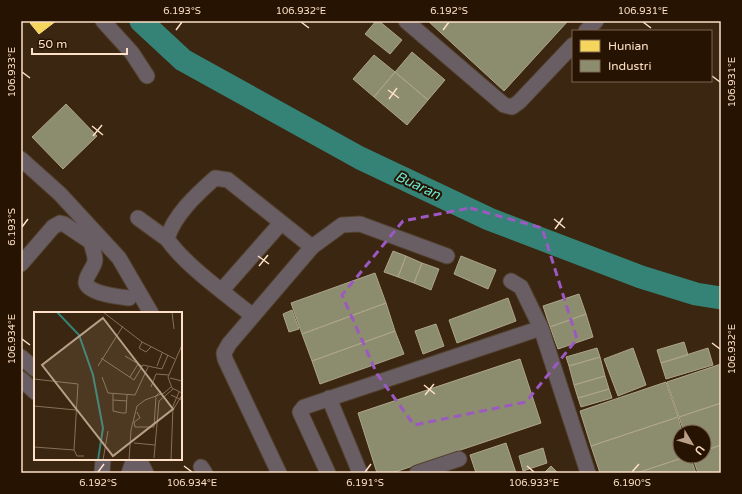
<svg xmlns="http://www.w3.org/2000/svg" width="742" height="494" font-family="'Varela Round',sans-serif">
<rect width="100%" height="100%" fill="#3a2611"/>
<!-- homes -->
<path fill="#f6d55c" stroke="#f8d87c" d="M33 21H56L39 34 30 23Z"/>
<!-- industry -->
<path fill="#8c8c6e" stroke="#aea589" d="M376 21H379L402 40 390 54 365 34Z
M428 21H568L504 91Z
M412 52 445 80 428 100 395 72Z
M374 55 395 72 374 97 353 79Z
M395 72 428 100 407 125 374 97Z
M66 104 97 136 63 169 32 137Z
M393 251 406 256 398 277 384 272Z
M406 256 422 263 414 283 398 277Z
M461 256 496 270 488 289 454 274Z
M422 263 439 269 431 290 414 283Z
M375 273 386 303 302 334 291 303Z
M579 294 586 314 550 327 543 306Z
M508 298 516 321 457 343 449 320Z
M386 303 395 331 312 361 302 334Z
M292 310 299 329 289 332 283 314Z
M586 314 593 337 558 349 550 327Z
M436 324 444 346 423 354 415 331Z
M395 331 404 354 320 384 312 361Z
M684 342 688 355 661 363 657 350Z
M597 348 600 357 569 366 566 357Z
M633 348 646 385 618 396 604 359Z
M708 348 713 365 666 379 661 363Z
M600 357 605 376 574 385 569 366Z
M520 359 541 423 392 473H377L358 413Z
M721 364V403L679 417 667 382Z
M605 376 609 389 578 398 574 385Z
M666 382 678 417 591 446 580 411Z
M609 389 612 398 581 407 578 398Z
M721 403V445L704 451V432H684L679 417Z
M678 417 682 432H680V456H688L637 473H600L591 446Z
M506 443 516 473H476L470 455Z
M721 445V473H698L692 456H704V451Z
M543 448 547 463 523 471 519 456Z
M688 456H690L696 473H637Z
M551 466 558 473H544Z"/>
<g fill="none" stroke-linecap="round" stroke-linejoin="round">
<!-- river -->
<path stroke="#358376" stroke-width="23" d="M141 21 183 60 360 158 489 219 641 277 696 294 721 298"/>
<!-- minor casing -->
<g stroke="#52402e" stroke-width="17">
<path id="minor" d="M103 21 132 53 147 76
M406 21 504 105 512 107 519 102 573 45
M586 31 596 21
M21 159 60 194 119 258 151 313
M138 218 167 239
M21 264 53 227 60 223 64 224 91 242C92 247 95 254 95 260 95 267 85 276 86 283 89 294 121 297 129 298
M511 281 521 287 541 328 588 473
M222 290 281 223
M253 316C226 294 187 267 167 239 174 215 196 195 215 178L228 180 312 247
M21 357 35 369
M21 379 35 392
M329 398 360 473
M139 459 146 473
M201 467 205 473
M102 473 103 459
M129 473 134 459
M279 473 225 359 224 353 229 344 312 247 342 225 360 224 447 256
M328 473 300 412 304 407 541 328
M417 473 459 459"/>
</g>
<!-- minor -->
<use href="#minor" stroke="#685e63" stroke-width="15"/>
</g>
<!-- marked area -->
<path fill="none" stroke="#9c59c1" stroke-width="3" stroke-dasharray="8 5" stroke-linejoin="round" d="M470 208 542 228 577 339 526 402 414 425 377 374 342 295 403 221Z"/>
<!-- ticks -->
<path fill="none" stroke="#fde0c7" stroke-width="1.5" d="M301 22 309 28M643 22 651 28M176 30 182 22M443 30 449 22M22 72 30 78M712 76 720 82M388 90 399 98M389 99 397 88M92 126 103 135M93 136 102 125M554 219 565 228M22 227 28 219M555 229 563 218M258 256 269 264M259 266 268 255M22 339 30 345M712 343 720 349M424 385 435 394M425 395 434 384M184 466 192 472M527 466 534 472M98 472 104 464M365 472 371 464M632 472 639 464"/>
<g text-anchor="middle" stroke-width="4" stroke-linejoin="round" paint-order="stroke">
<!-- water labels -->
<g font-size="14" font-style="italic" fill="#69e6d3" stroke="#271301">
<text transform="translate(418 185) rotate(25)" y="5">Buaran</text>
</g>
</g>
<!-- overview -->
<g transform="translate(34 312)">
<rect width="148" height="148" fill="#3a2611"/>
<path fill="none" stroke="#358376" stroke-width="2" d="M23 0 45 23 59 63 69 116 64 148"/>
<path fill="none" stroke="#88705a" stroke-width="1" d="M69 0 108 30 141 47M138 0 140 17M108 30 105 36 112 40 117 35M148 33 134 65 138 76 148 81M91 44 108 54M67 46 100 68 109 53 128 57 134 43M64 54 89 14M123 54 128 41M68 65 74 81 101 83 114 55M96 65 104 52M136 66 148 69M0 67 44 72 40 138 0 135M117 75 122 62 135 63M79 82V99L88 101H92L93 83M137 83 148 88M79 88 93 89M0 94 42 98M139 98 148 83M103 100 106 106 100 110 101 115H120L122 84 127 79M100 131 121 133M40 138 43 144H50M120 146 125 89 139 77M69 148 74 119M95 148 97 118 103 94 111 88 130 81 137 75M137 148 139 94 145 80"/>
<path fill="#b99f87" fill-opacity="0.15" stroke="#b99f87" stroke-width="2" d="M69 6 139 97 79 144 8 53Z"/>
<rect width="148" height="148" fill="none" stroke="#fde0c7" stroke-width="2"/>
</g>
<!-- border -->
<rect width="742" height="494" fill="none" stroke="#271301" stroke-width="44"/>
<!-- legend -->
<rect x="572" y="30" width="140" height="52" fill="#271301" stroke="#7d6550"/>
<rect x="580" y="40" width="20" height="12" fill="#f6d55c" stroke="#7d6550"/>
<text x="608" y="50" font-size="12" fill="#fde0c7">Hunian</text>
<rect x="580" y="60" width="20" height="12" fill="#8c8c6e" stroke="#7d6550"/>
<text x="608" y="70" font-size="12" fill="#fde0c7">Industri</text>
<!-- north arrow -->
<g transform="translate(692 444) rotate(128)"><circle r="19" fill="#271301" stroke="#7d6550"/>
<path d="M0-3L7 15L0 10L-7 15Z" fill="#b99f87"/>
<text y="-6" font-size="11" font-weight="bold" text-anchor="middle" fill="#fde0c7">U</text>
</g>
<!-- scale -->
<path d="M32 48v6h95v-6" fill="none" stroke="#fde0c7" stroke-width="2"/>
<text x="38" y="48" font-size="12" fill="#fde0c7" stroke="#271301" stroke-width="3" paint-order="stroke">50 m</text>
<rect x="22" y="22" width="698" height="450" fill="none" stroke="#fde0c7" stroke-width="1.5"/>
<g font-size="10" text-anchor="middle" fill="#fde0c7">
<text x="182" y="14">6.193°S</text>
<text x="301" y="14">106.932°E</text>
<text x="449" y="14">6.192°S</text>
<text x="643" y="14">106.931°E</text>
<text transform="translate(11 72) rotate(-90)" y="4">106.933°E</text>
<text transform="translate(731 82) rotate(-90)" y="4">106.931°E</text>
<text transform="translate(11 227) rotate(-90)" y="4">6.193°S</text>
<text transform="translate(11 339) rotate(-90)" y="4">106.934°E</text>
<text transform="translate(731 349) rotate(-90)" y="4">106.932°E</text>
<text x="98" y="486">6.192°S</text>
<text x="192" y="486">106.934°E</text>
<text x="365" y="486">6.191°S</text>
<text x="534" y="486">106.933°E</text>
<text x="632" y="486">6.190°S</text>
</g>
</svg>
